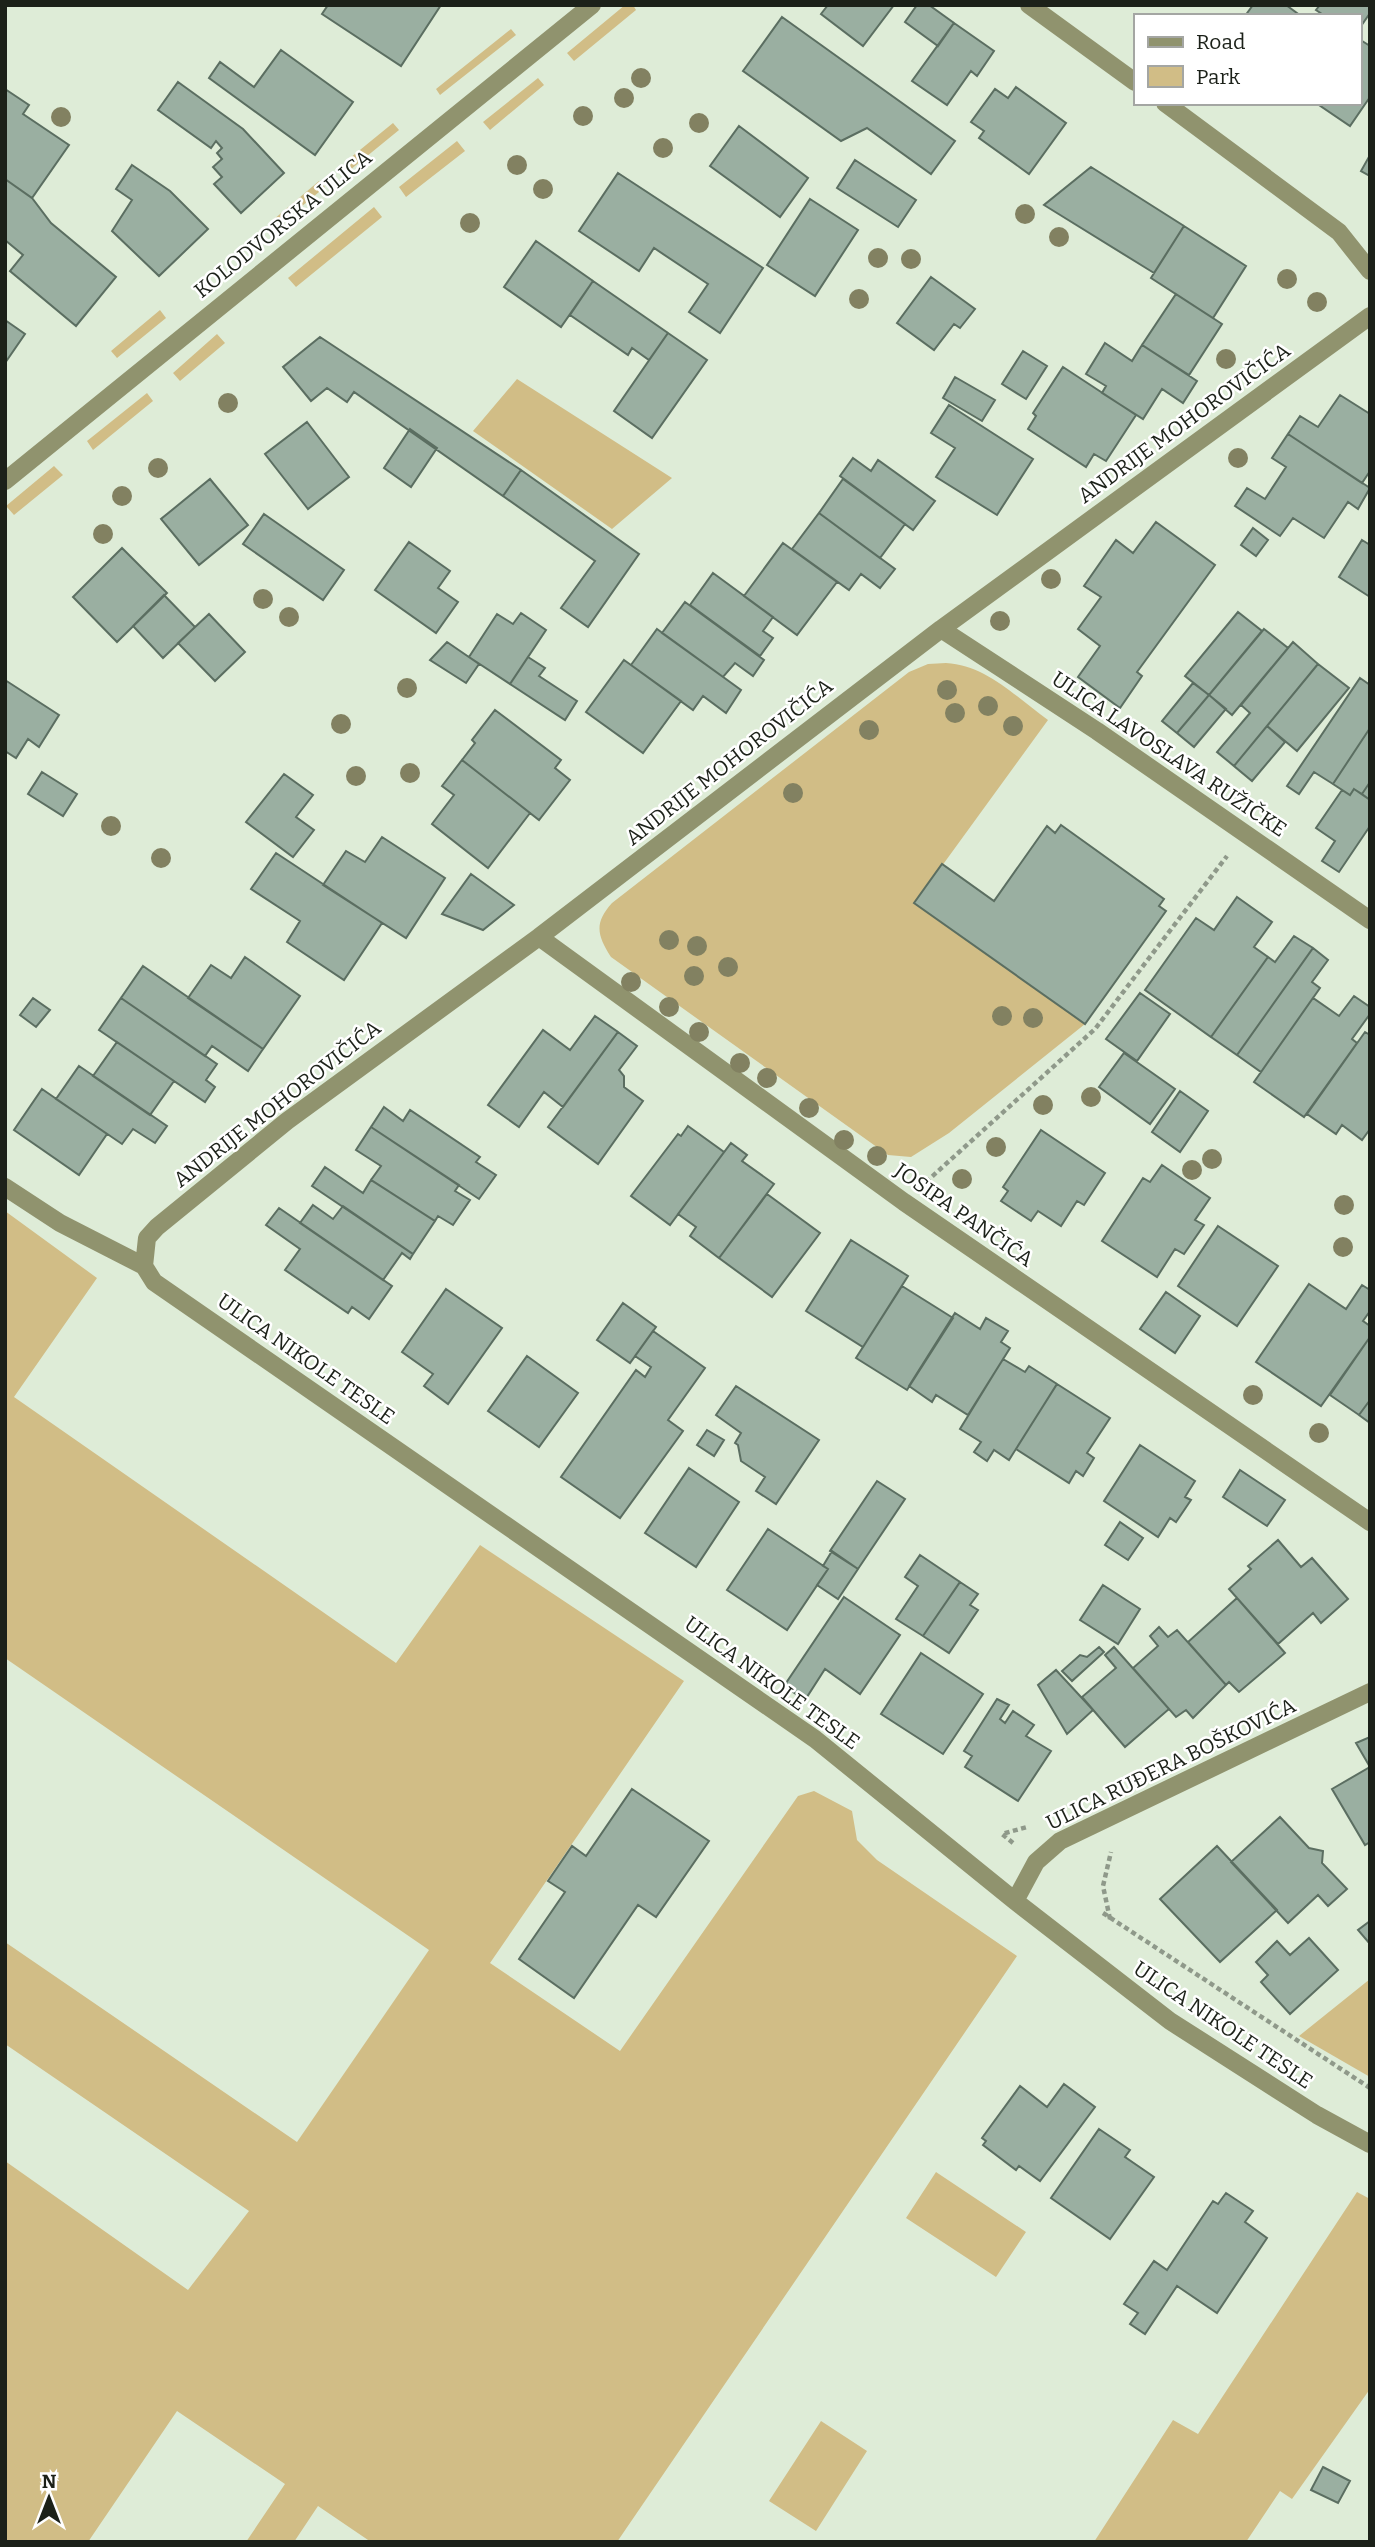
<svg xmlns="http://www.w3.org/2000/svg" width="1375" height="2547" font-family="Bitter,serif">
<rect width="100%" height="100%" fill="#deecd7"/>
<!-- green -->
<path fill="#d1bd86" d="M625 5H633L636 10 574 61 567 53Z
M511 29 516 35 440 95 436 89Z
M538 78 544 85 490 130 483 122Z
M393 123 399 130 350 170 344 163Z
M457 141 465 151 406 197 399 187Z
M319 181 325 187 278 226 273 220Z
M374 207 382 217 296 287 288 278Z
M160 310 166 318 117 358 111 351Z
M217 334 225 343 180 381 173 373Z
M517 379 672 478 612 529 473 431Z
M147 393 153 401 93 450 87 441Z
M54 466 63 475 14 515 6 506Z
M946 663C986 665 1016 697 1048 720L915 903 1085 1024 949 1133 911 1157 888 1155 611 957C597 935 594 923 612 903L909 672 928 664Z
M5 1211 97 1278 14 1397 396 1663 480 1545 684 1681 490 1963 620 2051 798 1796 814 1791 852 1811 857 1840 877 1860 1017 1956 617 2542H371L318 2506 294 2542H246L285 2484 177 2411 88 2542H5V2161L188 2290 249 2211 5 2044V1942L297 2142 429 1950 5 1658Z
M1370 1979V2077L1299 2036Z
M936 2172 1026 2232 996 2277 906 2218Z
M1357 2192 1370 2199V2389L1292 2499 1280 2491 1246 2542H1094L1173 2420 1198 2434Z
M821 2421 867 2451 816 2531 769 2501Z"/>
<!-- building -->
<path fill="#9aafa1" stroke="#5b6e61" stroke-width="2" d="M328 5H441L401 66 322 14Z
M828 5H894L863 46 821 14Z
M917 5H929L954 23 938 46 905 22Z
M1253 5H1286L1301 16H1245Z
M1320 5H1370V13L1359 29V16H1325L1316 10Z
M782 17 955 141 931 174 867 128 841 141 743 71Z
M954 23 994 51 977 76 971 71 947 105 912 81Z
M1359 39 1370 46V97L1350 126 1316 103H1359Z
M281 50 353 102 315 155 209 78 220 62 254 87Z
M178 82 243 129 284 173 241 213 214 184 222 177 213 167 222 159 217 153 222 148 216 141 211 148 158 110Z
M1016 87 1066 123 1029 174 979 138 984 131 971 122 995 89 1008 98Z
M5 89 29 105 23 114 69 145 32 198 5 179Z
M739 126 808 178 780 217 710 166Z
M1370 155V176L1361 171Z
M855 160 916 200 898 227 837 188Z
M132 165 170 191 208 229 159 276 112 231 132 200 116 189Z
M1091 167 1184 226 1154 273 1044 205Z
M618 173 763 268 720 333 689 312 708 284 654 248 639 271 579 231Z
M5 179 32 198 51 223 116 277 76 326 10 271 23 255 5 240Z
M810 199 858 230 815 296 767 265Z
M1184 226 1246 266 1213 318 1151 278Z
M536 241 593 281 561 327 504 287Z
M931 277 975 309 960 328 954 324 934 350 897 323Z
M593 281 668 333 649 360 632 348 628 355 570 315Z
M1176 294 1222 324 1189 375 1142 345Z
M5 320 25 334 5 363Z
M668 333 707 360 652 438 614 411Z
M320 337 521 470 503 496 354 392 347 402 327 388 311 401 283 367Z
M1105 343 1132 361 1142 345 1197 381 1183 403 1162 389 1143 419 1102 393 1106 386 1086 374Z
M1023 351 1047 366 1026 399 1002 384Z
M1063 367 1136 415 1106 461 1094 454 1086 467 1028 429 1036 416 1033 413Z
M955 377 995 400 982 421 943 398Z
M1340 395 1370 414V471L1362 483 1288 434 1300 416 1318 427Z
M949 405 1033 459 997 515 936 477 955 448 931 433Z
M307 422 349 477 308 509 265 454Z
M410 429 437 448 411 487 384 468Z
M1288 434 1370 488 1358 509 1348 502 1324 538 1293 518 1280 536 1235 506 1247 488 1265 499 1286 467 1272 458Z
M853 458 871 471 878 460 935 501 913 530 840 476Z
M521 470 639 554 588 627 561 608 595 561 503 496Z
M210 479 248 525 199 565 161 519Z
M843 479 905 524 880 558 819 513Z
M819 513 895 569 880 588 861 574 849 590 792 549Z
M264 514 344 570 323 600 243 544Z
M1156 522 1215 565 1137 672 1142 676 1120 708 1078 677 1100 646 1078 629 1101 597 1084 586 1116 540 1133 553Z
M1253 528 1268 540 1256 556 1241 545Z
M1362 540 1370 545V597L1339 577Z
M409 542 450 571 438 588 458 602 436 633 375 590Z
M783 543 837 582 797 635 744 596Z
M122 548 167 593 117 642 73 597Z
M713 573 773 617 763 631 773 638 760 656 690 605Z
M164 595 195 627 163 658 133 626Z
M685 602 764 660 753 676 735 663 723 677 662 633Z
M1238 612 1262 631 1209 695 1185 676Z
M521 613 546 630 510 684 469 657 497 614 513 624Z
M209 614 245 652 215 681 178 643Z
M657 629 741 690 726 713 703 696 693 710 631 665Z
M1264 629 1288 648 1232 715 1209 695Z
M447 642 479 664 466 683 430 660Z
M1293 642 1318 664 1234 766 1217 752 1250 713 1241 705Z
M528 657 545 668 539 676 577 701 565 720 510 684Z
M624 660 681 701 643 753 586 712Z
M1318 664 1349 688 1297 751 1267 726Z
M1360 678 1370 685V728L1333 784 1314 772 1299 794 1287 786Z
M5 680 59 715 39 747 28 739 16 758 5 751Z
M1193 683 1209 695 1177 733 1162 721Z
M1209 695 1226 709 1194 747 1177 733Z
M495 710 561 760 555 768 570 780 539 820 462 760 475 743 472 740Z
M1267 726 1285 742 1252 781 1234 766Z
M1370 728V782L1362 794 1354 789 1350 795 1333 784Z
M462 760 530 813 488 868 432 824 454 795 442 786Z
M42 772 77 794 63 816 28 794Z
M284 774 313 795 296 817 314 830 293 857 246 822Z
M1370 782V800L1362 794Z
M1354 789 1370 800V826L1339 872 1322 861 1335 841 1316 828 1342 790 1350 795Z
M1061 825 1164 899 1159 906 1166 911 1085 1024 914 903 942 864 994 901 1047 826 1055 833Z
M382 837 445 878 406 938 323 885 346 851 365 862Z
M276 853 382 923 344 980 287 942 300 921 251 889Z
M471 874 514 905 483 930 442 914Z
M1237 897 1272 922 1254 947 1268 957 1211 1037 1145 990 1196 918 1214 930Z
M1294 936 1313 948 1237 1055 1211 1037 1268 957 1275 962Z
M1313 948 1328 960 1312 982 1320 988 1261 1072 1237 1055Z
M245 957 300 996 263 1049 188 998 211 965 231 978Z
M143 966 263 1049 248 1071 212 1046 205 1056 121 998Z
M1140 993 1170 1014 1137 1061 1106 1039Z
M1354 996 1370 1007V1014L1352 1039 1357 1043 1304 1117 1254 1082 1313 998 1339 1016Z
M33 998 50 1010 36 1027 20 1015Z
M121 998 217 1064 206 1080 215 1087 205 1102 99 1030Z
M595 1016 618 1032 563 1107 544 1092 519 1127 488 1105 543 1030 570 1050Z
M618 1032 637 1046 619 1070 624 1076V1087L643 1101 598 1164 548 1127Z
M1365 1032 1370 1035V1129L1362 1140 1342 1125 1336 1134 1307 1114Z
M117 1042 174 1081 150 1115 93 1076Z
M1124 1053 1175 1089 1150 1124 1099 1087Z
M79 1066 167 1126 155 1143 133 1129 122 1144 56 1099Z
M42 1089 107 1134 79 1175 14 1130Z
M1180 1091 1208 1111 1180 1152 1152 1132Z
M384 1107 403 1121 410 1110 480 1157 476 1162 496 1175 479 1199 371 1127Z
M688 1126 724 1152 670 1225 631 1196 678 1134 681 1136Z
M371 1127 459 1185 455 1191 470 1200 453 1225 438 1216 435 1221 371 1180 381 1166 356 1150Z
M1041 1130 1105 1173 1084 1205 1077 1201 1061 1226 1038 1211 1031 1221 1001 1201 1008 1191 1003 1187Z
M731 1143 747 1155 742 1161 774 1184 719 1258 690 1236 696 1227 678 1214Z
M1162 1165 1210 1198 1195 1220 1204 1225 1184 1254 1175 1249 1157 1277 1102 1241 1143 1178 1150 1182Z
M325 1167 363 1193 371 1180 435 1221 413 1254 312 1186Z
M767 1194 820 1233 772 1297 719 1258Z
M313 1205 333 1219 343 1206 413 1254 410 1259 402 1253 383 1280 300 1223Z
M279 1208 392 1286 369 1319 352 1307 348 1313 285 1270 300 1249 266 1225Z
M1218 1226 1278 1266 1237 1326 1178 1286Z
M851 1240 908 1276 863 1347 806 1311Z
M1309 1284 1346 1309 1362 1285 1370 1290V1311L1363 1321 1370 1326V1337L1321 1406 1256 1362Z
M902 1286 953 1318 907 1390 856 1358Z
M446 1289 502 1328 448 1404 424 1386 433 1374 402 1352Z
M1166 1292 1200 1316 1175 1353 1140 1329Z
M623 1303 656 1327 630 1363 597 1340Z
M955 1313 980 1329 986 1318 1008 1331 1001 1342 1010 1348 968 1415 936 1395 932 1402 909 1386Z
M653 1331 705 1368 668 1420 683 1431 620 1518 561 1477 636 1370 645 1377 651 1367 635 1356Z
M1370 1337V1400L1359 1415 1330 1395Z
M527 1356 578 1393 539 1447 488 1411Z
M1003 1359 1025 1372 1029 1366 1057 1384 1009 1460 994 1450 987 1461 974 1452 981 1442 960 1429Z
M1057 1384 1110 1418 1087 1453 1094 1458 1083 1476 1076 1471 1069 1483 1016 1449Z
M736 1386 819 1440 776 1504 756 1491 765 1477 741 1461 738 1445 735 1443 741 1433 716 1415Z
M1370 1400V1423L1359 1415Z
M707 1430 724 1440 714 1456 697 1445Z
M1140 1445 1195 1481 1185 1497 1191 1500 1176 1522 1170 1518 1158 1537 1104 1501Z
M689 1468 739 1502 696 1567 645 1533Z
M1240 1470 1285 1500 1267 1526 1223 1497Z
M877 1481 905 1499 858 1569 830 1551Z
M1120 1522 1143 1538 1128 1560 1105 1545Z
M768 1529 828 1569 787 1630 727 1590Z
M1278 1540 1301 1567 1312 1558 1348 1599 1321 1623 1313 1613 1278 1644 1229 1589 1251 1569 1248 1566Z
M832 1551 858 1569 838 1599 817 1585 828 1569 823 1566Z
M920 1555 960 1582 923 1636 896 1619 918 1586 905 1577Z
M960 1582 978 1594 970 1605 978 1610 949 1653 923 1636Z
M1103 1585 1140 1609 1118 1644 1080 1620Z
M844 1597 900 1635 860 1694 825 1669 805 1700 784 1686Z
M1237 1598 1285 1653 1239 1692 1229 1682 1226 1685 1188 1642Z
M1159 1627 1168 1637 1177 1630 1226 1685 1193 1718 1186 1710 1176 1717 1133 1668 1158 1646 1150 1636Z
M1099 1647 1104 1652 1072 1681 1062 1671 1080 1655 1087 1657Z
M1114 1647 1169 1709 1125 1747 1082 1697 1116 1668 1105 1655Z
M921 1653 983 1694 943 1754 881 1714Z
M1056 1670 1093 1710 1067 1734 1038 1685Z
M997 1699 1009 1705 1000 1719 1005 1723 1013 1711 1034 1725 1026 1736 1051 1751 1018 1801 965 1767 972 1756 964 1751Z
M1370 1737V1767L1356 1743Z
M1370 1767V1842L1365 1845 1332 1789Z
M632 1789 709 1841 656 1917 638 1905 574 1998 519 1959 565 1892 548 1881 572 1846 586 1856Z
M1280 1817 1309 1848 1323 1851 1322 1863 1347 1889 1328 1906 1318 1895 1288 1923 1231 1862Z
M1217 1846 1277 1910 1220 1962 1160 1899Z
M1370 1921V1944L1358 1930Z
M1309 1938 1338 1970 1290 2014 1261 1982 1268 1975 1256 1962 1277 1941 1290 1955Z
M1064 2084 1095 2107 1040 2181 1019 2166 1016 2170 983 2145 986 2141 982 2138 1020 2086 1047 2107Z
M1099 2129 1130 2150 1125 2157 1154 2177 1110 2239 1051 2198Z
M1226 2193 1253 2211 1245 2222 1267 2238 1217 2313 1177 2286 1145 2334 1130 2324 1138 2313 1124 2304 1154 2261 1167 2270 1213 2201 1218 2204Z
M1323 2467 1350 2481 1338 2503 1311 2490Z"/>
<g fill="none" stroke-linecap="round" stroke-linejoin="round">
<!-- path -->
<path stroke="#8f998a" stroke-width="4.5" stroke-dasharray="5 3.5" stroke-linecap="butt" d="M926 1182 1095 1029 1227 856
M1013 1843 1002 1834 1027 1827
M1103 1913 1370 2088
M1110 1919 1103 1886 1111 1852"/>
<!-- minor -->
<path stroke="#90936e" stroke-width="18" d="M1029 5 1135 82
M1165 103 1339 232 1370 271
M5 481 592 5
M941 629 1097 731 1370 920
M539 937 904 1202 1370 1522
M5 1187 60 1223 144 1266
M144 1266 147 1238 157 1227 287 1121 539 937 941 629 1370 316
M144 1266 154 1282 815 1739 1015 1901 1170 2021 1317 2115 1370 2144
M1015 1901 1036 1862 1060 1841 1370 1692"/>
</g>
<!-- trees -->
<g fill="#828161">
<circle cx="641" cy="78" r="10"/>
<circle cx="624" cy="98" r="10"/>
<circle cx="583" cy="116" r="10"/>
<circle cx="61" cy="117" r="10"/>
<circle cx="699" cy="123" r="10"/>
<circle cx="663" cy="148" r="10"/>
<circle cx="517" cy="165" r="10"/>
<circle cx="543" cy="189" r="10"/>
<circle cx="1025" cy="214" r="10"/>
<circle cx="470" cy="223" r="10"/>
<circle cx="1059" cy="237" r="10"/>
<circle cx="878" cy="258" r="10"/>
<circle cx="911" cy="259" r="10"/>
<circle cx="1287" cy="279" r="10"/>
<circle cx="859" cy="299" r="10"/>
<circle cx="1317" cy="302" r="10"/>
<circle cx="1226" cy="359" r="10"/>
<circle cx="228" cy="403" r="10"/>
<circle cx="1238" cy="458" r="10"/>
<circle cx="158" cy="468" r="10"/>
<circle cx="122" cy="496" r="10"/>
<circle cx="103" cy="534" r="10"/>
<circle cx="1051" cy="579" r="10"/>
<circle cx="263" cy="599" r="10"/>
<circle cx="289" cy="617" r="10"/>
<circle cx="1000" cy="621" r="10"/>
<circle cx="407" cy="688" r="10"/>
<circle cx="947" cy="690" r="10"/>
<circle cx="988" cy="706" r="10"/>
<circle cx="955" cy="713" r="10"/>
<circle cx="341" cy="724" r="10"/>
<circle cx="1013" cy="726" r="10"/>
<circle cx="869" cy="730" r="10"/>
<circle cx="410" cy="773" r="10"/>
<circle cx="356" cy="776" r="10"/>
<circle cx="793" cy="793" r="10"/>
<circle cx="111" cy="826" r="10"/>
<circle cx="161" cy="858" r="10"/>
<circle cx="669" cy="940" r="10"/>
<circle cx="697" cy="946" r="10"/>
<circle cx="728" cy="967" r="10"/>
<circle cx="694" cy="976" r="10"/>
<circle cx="631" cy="982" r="10"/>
<circle cx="669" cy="1007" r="10"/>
<circle cx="1002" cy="1016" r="10"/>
<circle cx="1033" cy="1018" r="10"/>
<circle cx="699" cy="1032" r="10"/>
<circle cx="740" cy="1063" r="10"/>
<circle cx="767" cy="1078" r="10"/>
<circle cx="1091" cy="1097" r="10"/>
<circle cx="1043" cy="1105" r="10"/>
<circle cx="809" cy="1108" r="10"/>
<circle cx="844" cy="1140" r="10"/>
<circle cx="996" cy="1147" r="10"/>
<circle cx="877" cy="1156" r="10"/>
<circle cx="1212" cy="1159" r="10"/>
<circle cx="1192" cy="1170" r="10"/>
<circle cx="962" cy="1179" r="10"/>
<circle cx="1344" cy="1205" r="10"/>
<circle cx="1343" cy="1247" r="10"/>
<circle cx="1253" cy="1395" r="10"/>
<circle cx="1319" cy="1433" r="10"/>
</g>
<g text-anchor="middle" stroke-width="5" stroke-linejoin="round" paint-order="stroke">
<!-- street labels -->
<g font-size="21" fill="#1c2119" stroke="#fff">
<text transform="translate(283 224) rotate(-39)" y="7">KOLODVORSKA ULICA</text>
<text transform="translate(1184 423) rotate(-36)" y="7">ANDRIJE MOHOROVIČIĆA</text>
<text transform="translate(1169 754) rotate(34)" y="7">ULICA LAVOSLAVA RUŽIČKE</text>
<text transform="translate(729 762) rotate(-38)" y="7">ANDRIJE MOHOROVIČIĆA</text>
<text transform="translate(277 1104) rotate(-38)" y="7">ANDRIJE MOHOROVIČIĆA</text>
<text transform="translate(964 1215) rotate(35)" y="7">JOSIPA PANČIĆA</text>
<text transform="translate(306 1359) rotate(35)" y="7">ULICA NIKOLE TESLE</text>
<text transform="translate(772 1683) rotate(36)" y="7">ULICA NIKOLE TESLE</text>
<text transform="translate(1171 1764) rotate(-26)" y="7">ULICA RUĐERA BOŠKOVIĆA</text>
<text transform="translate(1223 2025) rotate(34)" y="7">ULICA NIKOLE TESLE</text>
</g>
</g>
<!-- border -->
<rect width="1375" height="2547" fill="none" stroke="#1c2119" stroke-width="14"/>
<!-- legend -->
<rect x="1134" y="14" width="228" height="91" fill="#ffffff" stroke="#a4a6a3" stroke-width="2"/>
<rect x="1148" y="37" width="35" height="10" fill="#90936e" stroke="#a4a6a3" stroke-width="2"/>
<text x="1196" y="49" font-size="21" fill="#1c2119">Road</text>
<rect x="1148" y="66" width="35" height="21" fill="#d1bd86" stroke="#a4a6a3" stroke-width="2"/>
<text x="1196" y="84" font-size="21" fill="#1c2119">Park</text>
<!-- north arrow -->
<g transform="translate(49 2498)" stroke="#ffffff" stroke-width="5" paint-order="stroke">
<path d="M0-5L12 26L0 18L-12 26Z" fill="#1c2119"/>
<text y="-10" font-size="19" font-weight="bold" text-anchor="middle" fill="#1c2119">N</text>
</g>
</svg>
